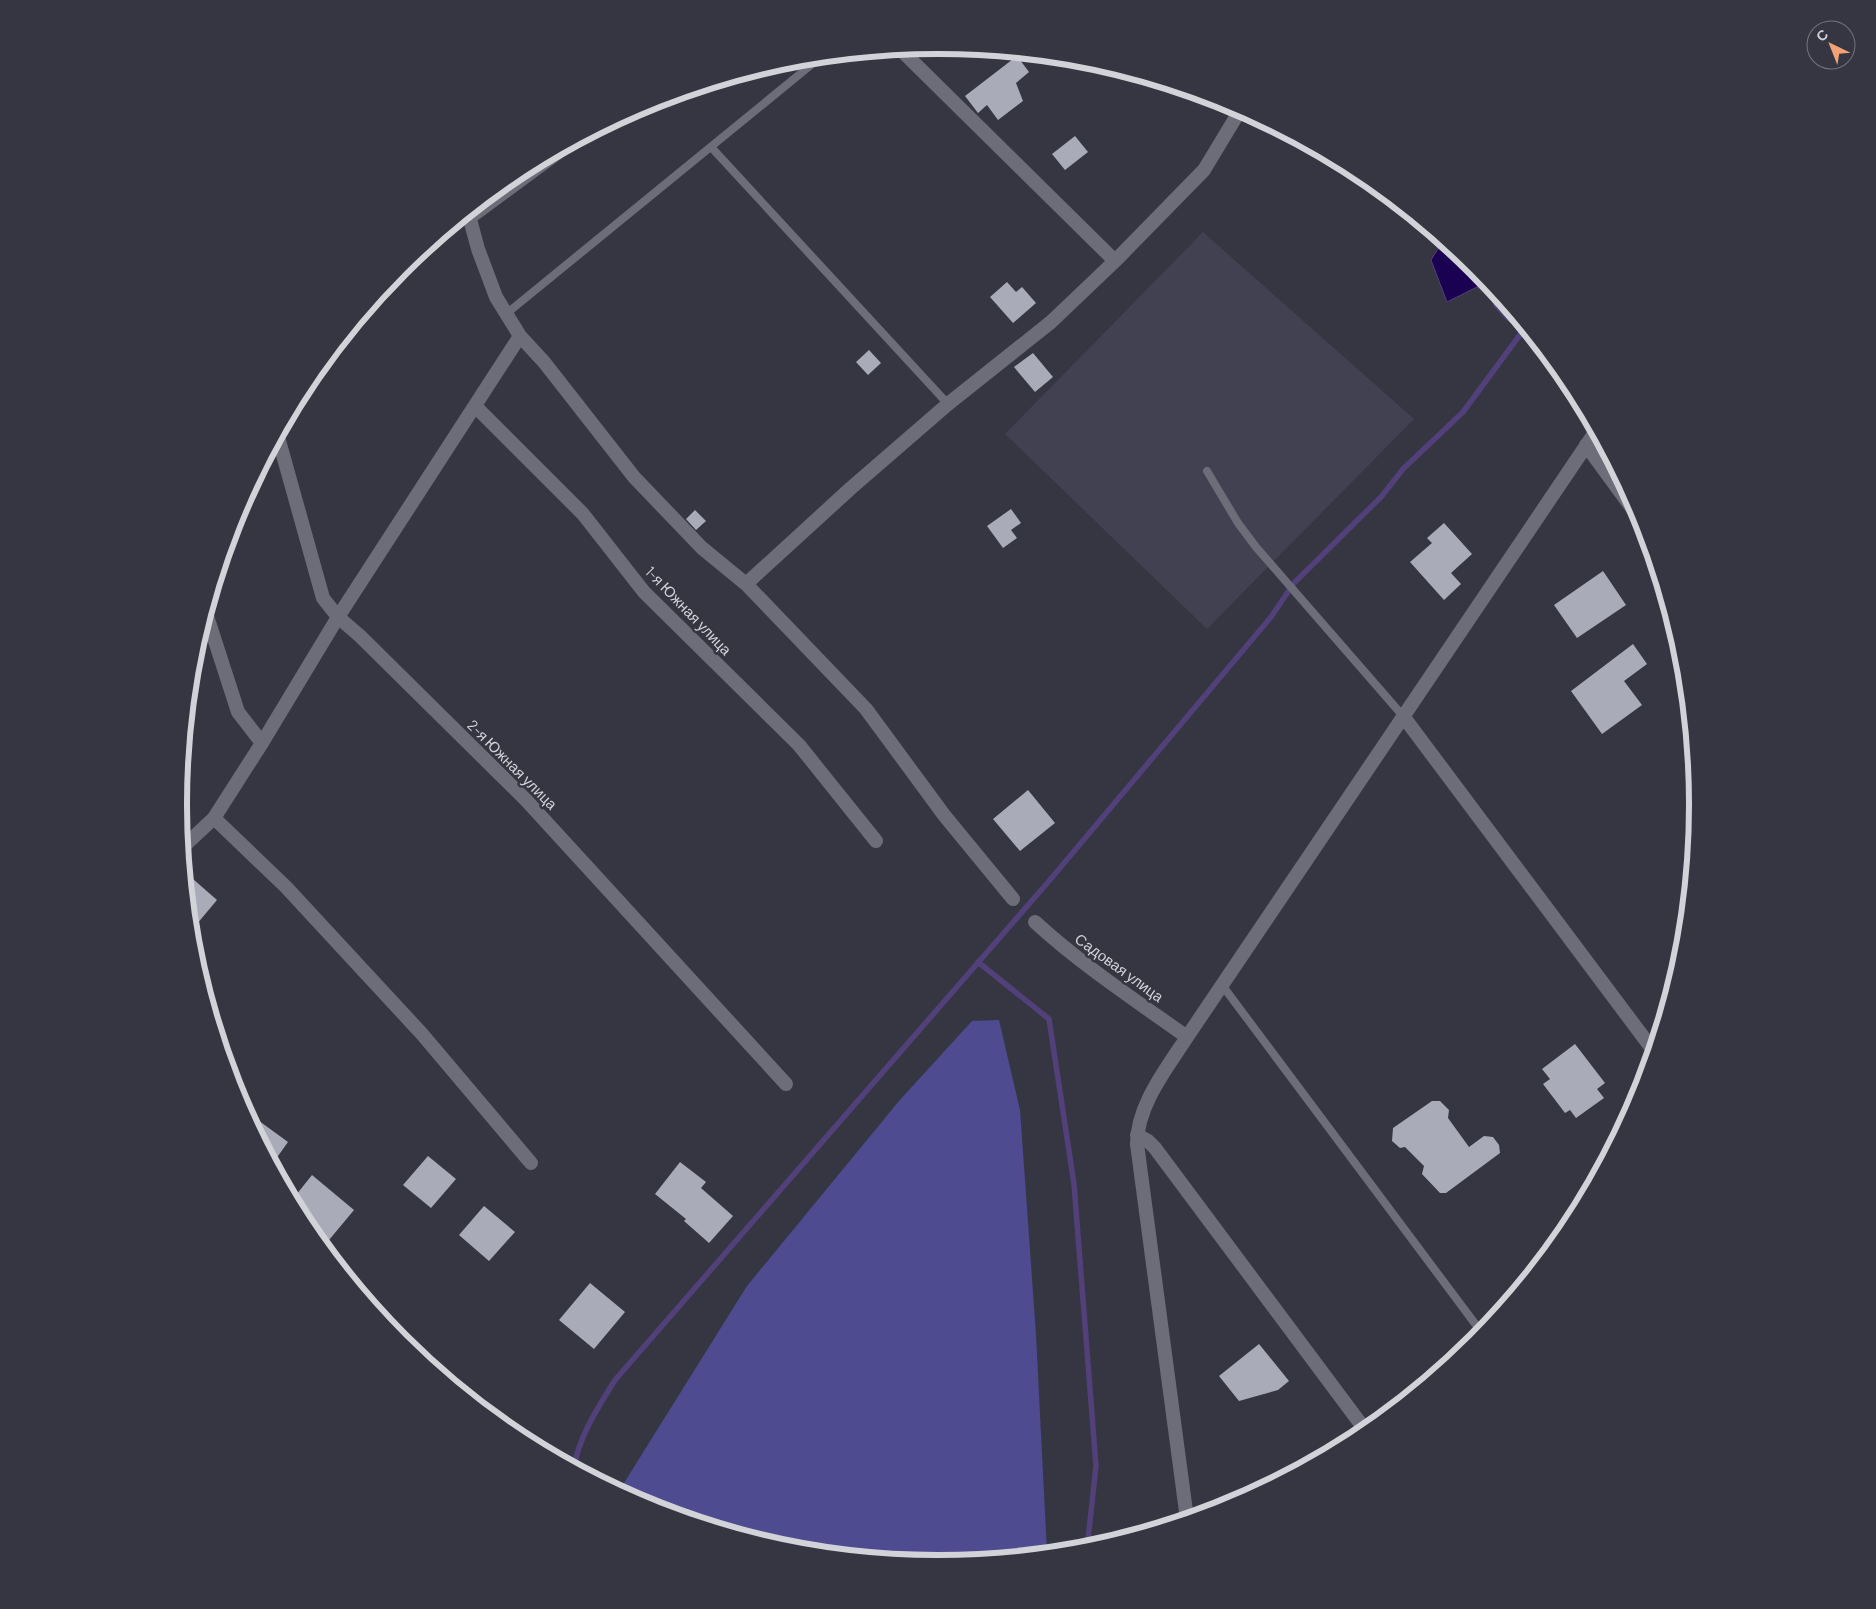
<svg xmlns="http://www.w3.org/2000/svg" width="1876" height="1609" font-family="Barlow,sans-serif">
<rect width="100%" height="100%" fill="#363642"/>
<!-- built -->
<path fill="#414152" d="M1203 232 1414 419 1207 629 1005 434Z"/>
<!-- green -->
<path fill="#4f4b90" d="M999 1020 1020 1110 1036 1335 1047 1553 938 1564 790 1549 647 1506 619 1491 747 1286 899 1101 972 1021Z"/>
<!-- water -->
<path fill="#1a0152" stroke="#51407a" d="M1443 241 1475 268 1487 282 1447 302 1431 260Z"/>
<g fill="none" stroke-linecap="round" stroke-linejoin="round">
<!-- stream -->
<path stroke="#51407a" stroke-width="5.5" d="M978 962 1049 1019 1074 1184 1096 1466 1087 1549
M574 1467C580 1434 598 1408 615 1380L1049 881 1271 617 1294 583 1381 497 1403 469 1463 412 1522 332 1521 325 1508 318 1496 305"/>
</g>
<!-- building -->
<path fill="#aaabb9" d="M1017 56 1029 72 1016 83 1023 101 998 120 987 105 978 113 965 96Z
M1075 136 1088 152 1065 170 1052 154Z
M1007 282 1016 292 1022 287 1036 303 1013 323 990 297Z
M869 350 881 363 868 375 856 362Z
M1033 353 1053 377 1035 392 1014 367Z
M1011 509 1021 523 1011 530 1017 538 1003 548 987 526Z
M695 510 706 521 696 530 686 519Z
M1444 523 1472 554 1451 573 1461 584 1444 600 1410 562 1432 543 1427 538Z
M1603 571 1626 605 1577 638 1554 605Z
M1633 644 1647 664 1624 681 1642 705 1602 734 1571 691Z
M1028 790 1055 823 1020 851 993 819Z
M185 872 217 900 191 931 187 892Z
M1575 1044 1605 1083 1597 1089 1604 1098 1576 1118 1570 1110 1565 1113 1543 1084 1550 1079 1542 1069Z
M1432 1101H1440L1449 1110 1448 1118 1469 1147 1484 1136 1493 1137 1499 1145 1500 1153 1446 1193H1440L1422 1174 1424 1166 1405 1147 1400 1148 1392 1141 1393 1128Z
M244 1110 288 1142 273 1163Z
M428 1156 456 1179 431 1208 403 1185Z
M680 1162 706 1182 701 1188 733 1216 709 1243 684 1221 686 1219 655 1194Z
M312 1175 354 1210 329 1240 301 1217 292 1200Z
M484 1206 515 1232 489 1261 459 1235Z
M590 1283 625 1312 594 1349 559 1320Z
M1259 1344 1289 1381 1278 1390 1239 1401 1219 1376Z"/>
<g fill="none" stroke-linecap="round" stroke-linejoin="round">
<!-- service -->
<path stroke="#6d6d7a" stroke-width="8" d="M711 147 948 404
M470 221 588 134
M506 314 822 56
M1207 471 1238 523 1256 547 1403 716
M1222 985 1482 1333"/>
<!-- minor -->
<path stroke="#6d6d7a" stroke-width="14" d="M900 49 1115 261
M468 212 478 249 496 297 520 336 544 362 634 477 702 548 746 584 866 709 944 815 1013 899
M475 406 583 514 644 592 799 745 876 841
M278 437 323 598 338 617 360 636 526 800 786 1084
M1586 445 1643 523
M746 584 851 488 948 404 1051 322 1115 261 1204 170 1239 112 1236 107
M206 613 238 712 262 743
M1403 716 1653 1050
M214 818 286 887 422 1034 531 1163
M183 847 214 818 262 743 338 617 520 336
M1035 922C1082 965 1135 1000 1187 1037
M1137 1135 1148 1141 1155 1148 1366 1431
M1187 1519 1137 1144C1137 1105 1167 1068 1187 1037L1596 431"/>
</g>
<g text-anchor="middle" stroke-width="5" stroke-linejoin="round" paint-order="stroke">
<!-- street labels -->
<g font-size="15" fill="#d2d2d9" stroke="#363642">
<text transform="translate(688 611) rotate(46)" y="5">1-я Южная улица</text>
<text transform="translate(512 765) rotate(45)" y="5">2-я Южная улица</text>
<text transform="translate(1119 968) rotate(36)" y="5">Садовая улица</text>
</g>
</g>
<!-- crop -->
<path d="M0 0H1876V1609H0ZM937 54H939A750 750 0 0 1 1689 804V805A750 750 0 0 1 939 1555H937A750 750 0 0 1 187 805V804A750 750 0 0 1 937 54Z" fill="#363642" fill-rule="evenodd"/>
<path fill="none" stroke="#d2d2d9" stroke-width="6" d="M937 54H939A750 750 0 0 1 1689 804V805A750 750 0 0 1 939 1555H937A750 750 0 0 1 187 805V804A750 750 0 0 1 937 54Z"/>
<!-- north arrow -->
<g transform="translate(1831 45) rotate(317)"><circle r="24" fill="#363642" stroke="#74747e"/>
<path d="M0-4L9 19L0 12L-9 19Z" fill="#efa377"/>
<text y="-8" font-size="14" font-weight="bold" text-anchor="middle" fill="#d2d2d9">С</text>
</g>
</svg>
